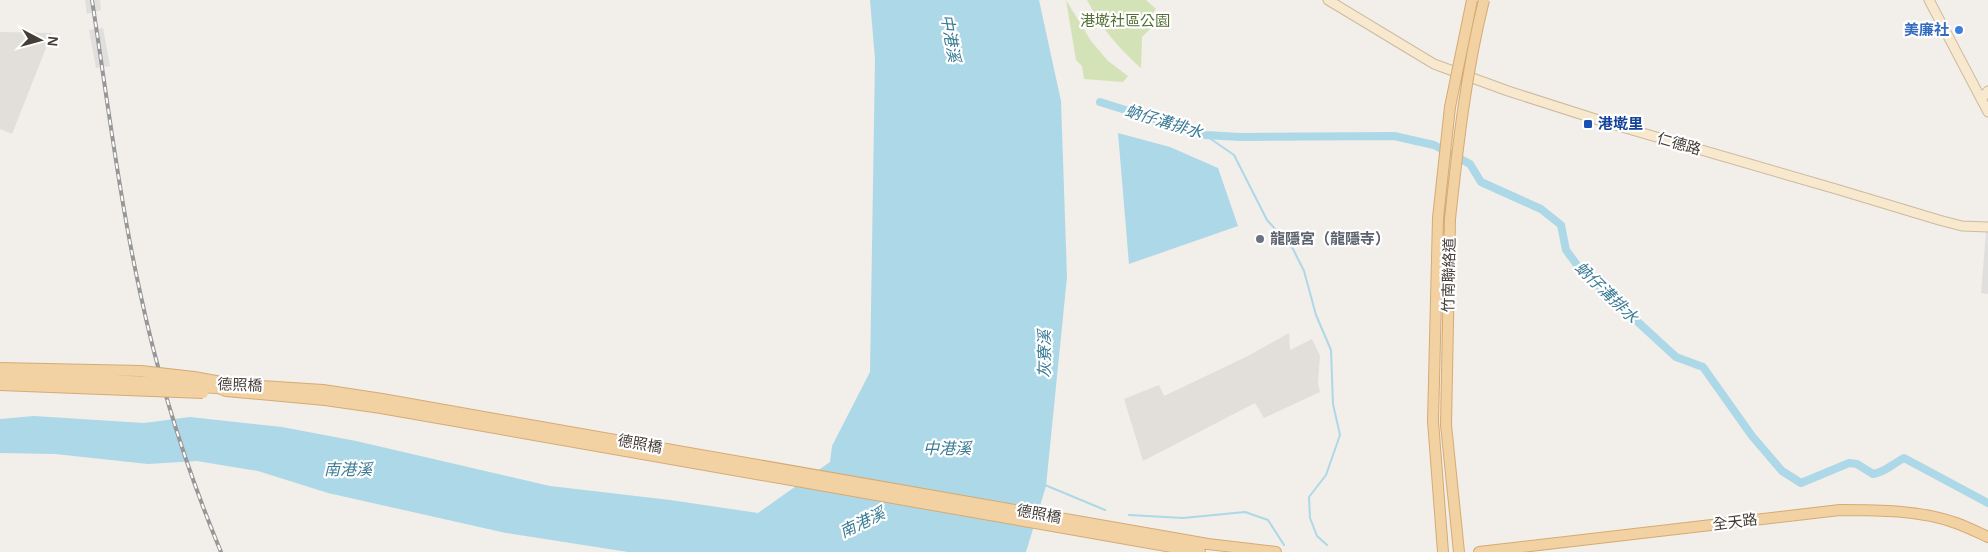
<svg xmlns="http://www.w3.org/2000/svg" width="1988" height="552" font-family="Helvetica,'Noto Sans TC',sans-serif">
<rect width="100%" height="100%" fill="#f2eee9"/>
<!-- industrial -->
<path fill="#e2deda" d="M0 32 52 33 12 134 0 129Z
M1289 333 1290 350 1312 339 1320 356 1318 383 1320 392 1264 418 1255 403 1143 461 1124 399 1159 385 1164 396 1248 356Z"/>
<!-- green -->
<path fill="#d4e2b7" d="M1066 0 1091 41 1108 61 1128 76 1123 82 1084 79 1082 66 1076 60Z
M1087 0H1146L1156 9 1146 21 1152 27 1142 37 1141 68C1119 49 1100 26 1087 0Z"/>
<!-- parking -->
<path fill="#e1dfdd" d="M85 0H100L101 10 87 14Z
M103 28 110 66 96 68 89 30Z
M1986 232H1988V294L1981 293Z"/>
<!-- water -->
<path fill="#add8e8" d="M870 0H1039L1061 101 1067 277 1046 486 1026 552H628L506 533 328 493 258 471 197 461 148 464 55 454 0 453V419L34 416 144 423 190 417 282 427 356 441 550 486 670 500 758 513 830 462 832 446 870 372 875 59Z
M1118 133 1170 147 1218 168 1238 226 1129 264Z"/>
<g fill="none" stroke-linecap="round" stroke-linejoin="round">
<!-- stream -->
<path stroke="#add8e8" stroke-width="2" d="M1205 135 1234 155 1267 220 1293 249 1304 271 1316 315 1331 350 1333 404 1340 435 1326 475 1309 497 1310 518 1317 536 1327 545
M1045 485 1105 510
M1129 515 1183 518 1245 512 1268 520 1284 545"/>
<!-- canal -->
<path stroke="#add8e8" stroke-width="8" d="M1100 102 1205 135 1240 137 1394 136 1434 145 1470 164 1481 182 1541 209 1561 225 1566 250 1580 269 1676 357 1703 367 1752 436 1782 471 1801 483 1849 463 1857 464 1873 474C1886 472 1892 464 1904 458L1988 503"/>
<!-- secondary casing -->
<g stroke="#ccba9e" stroke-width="11">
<path id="secondary" d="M1328 0 1434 64 1508 91 1608 123 1836 189 1939 220 1962 226 1988 227
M1929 0 1988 112
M1981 99 1988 91"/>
</g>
<!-- primary casing -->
<g stroke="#d5ab74" stroke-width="12">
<path id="primary" d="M1438 218 1433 421 1443 552
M1450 219 1446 425 1459 552
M232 384 323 390 382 399 1208 544 1276 552
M226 391 325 400 381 408 1200 552
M1479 552 1840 510C1879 510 1919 510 1956 523 1967 527 1977 532 1988 537"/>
</g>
<!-- secondary -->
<use href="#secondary" stroke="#f8e8cd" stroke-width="9"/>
<!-- primary -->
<use href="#primary" stroke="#f2d1a2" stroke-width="10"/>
<!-- rail casing -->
<g stroke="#979797" stroke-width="4">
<path id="rail" d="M92 0C107 97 119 196 140 292 159 381 186 468 221 552"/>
</g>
<!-- rail -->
<use href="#rail" stroke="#fff" stroke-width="2" stroke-dasharray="5.5" stroke-linecap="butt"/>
<!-- primary-bridge casing -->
<g stroke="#d5ab74" stroke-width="12" stroke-linecap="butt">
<path id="primary-bridge" d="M1438 218 1450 107 1472 0
M1450 219C1458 145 1466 72 1484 0
M0 368 141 371 194 377 232 384
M0 376 204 384
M0 385 203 393
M196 387 218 388 226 391"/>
</g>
<!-- primary-bridge -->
<use href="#primary-bridge" stroke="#f2d1a2" stroke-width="10"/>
</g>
<!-- markers -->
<circle fill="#3f7fe0" stroke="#fff" stroke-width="2" cx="1959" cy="30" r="5"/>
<rect fill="#1a4fb4" stroke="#fff" stroke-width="2" x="1583" y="119" width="10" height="10" rx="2.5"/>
<circle fill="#6b7280" stroke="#fff" stroke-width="2" cx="1260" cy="239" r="5"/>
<g text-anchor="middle" stroke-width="4.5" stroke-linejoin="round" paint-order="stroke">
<!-- park labels -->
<g font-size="15" fill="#527032" stroke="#fff">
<text x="1125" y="26">港墘社區公園</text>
</g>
<!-- shop labels -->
<g font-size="15" font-weight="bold" fill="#366cbe" stroke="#fff" text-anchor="end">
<text x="1949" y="35">美廉社</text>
</g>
<!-- transit labels -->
<g font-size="15" font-weight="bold" fill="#164399" stroke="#fff" text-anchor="start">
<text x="1598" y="129">港墘里</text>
</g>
<!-- street labels -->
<g font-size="15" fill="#453e38" stroke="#fff">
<text transform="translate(1679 144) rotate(16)" y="5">仁德路</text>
<text transform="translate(1449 275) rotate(-89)" y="5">竹南聯絡道</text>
<text transform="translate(240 385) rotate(2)" y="5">德照橋</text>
<text transform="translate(640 444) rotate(10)" y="5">德照橋</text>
<text transform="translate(1039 514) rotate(10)" y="5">德照橋</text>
<text transform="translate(1735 522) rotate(-7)" y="5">全天路</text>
</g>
<!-- worship labels -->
<g font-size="15" font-weight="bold" fill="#5b616d" stroke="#fff" text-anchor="start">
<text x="1270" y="244">龍隱宮（龍隱寺）</text>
</g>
<!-- water labels -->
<g font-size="16" font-style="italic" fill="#3a7b95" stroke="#fff">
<text transform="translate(951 38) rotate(80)" y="6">中港溪</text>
<text transform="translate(1164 121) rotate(17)" y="6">蚋仔溝排水</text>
<text transform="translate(1607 292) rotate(44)" y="6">蚋仔溝排水</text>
<text transform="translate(1044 354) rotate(-90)" y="6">灰寮溪</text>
<text x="947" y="454">中港溪</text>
<text x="348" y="475">南港溪</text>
<text transform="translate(862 522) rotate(-26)" y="6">南港溪</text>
</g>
</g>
<!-- north arrow -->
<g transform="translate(40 40) rotate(96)" stroke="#ffffff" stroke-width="4" paint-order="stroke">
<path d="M0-4L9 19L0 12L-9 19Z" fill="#453e38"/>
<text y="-8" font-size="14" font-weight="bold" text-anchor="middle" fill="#453e38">N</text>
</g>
</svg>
